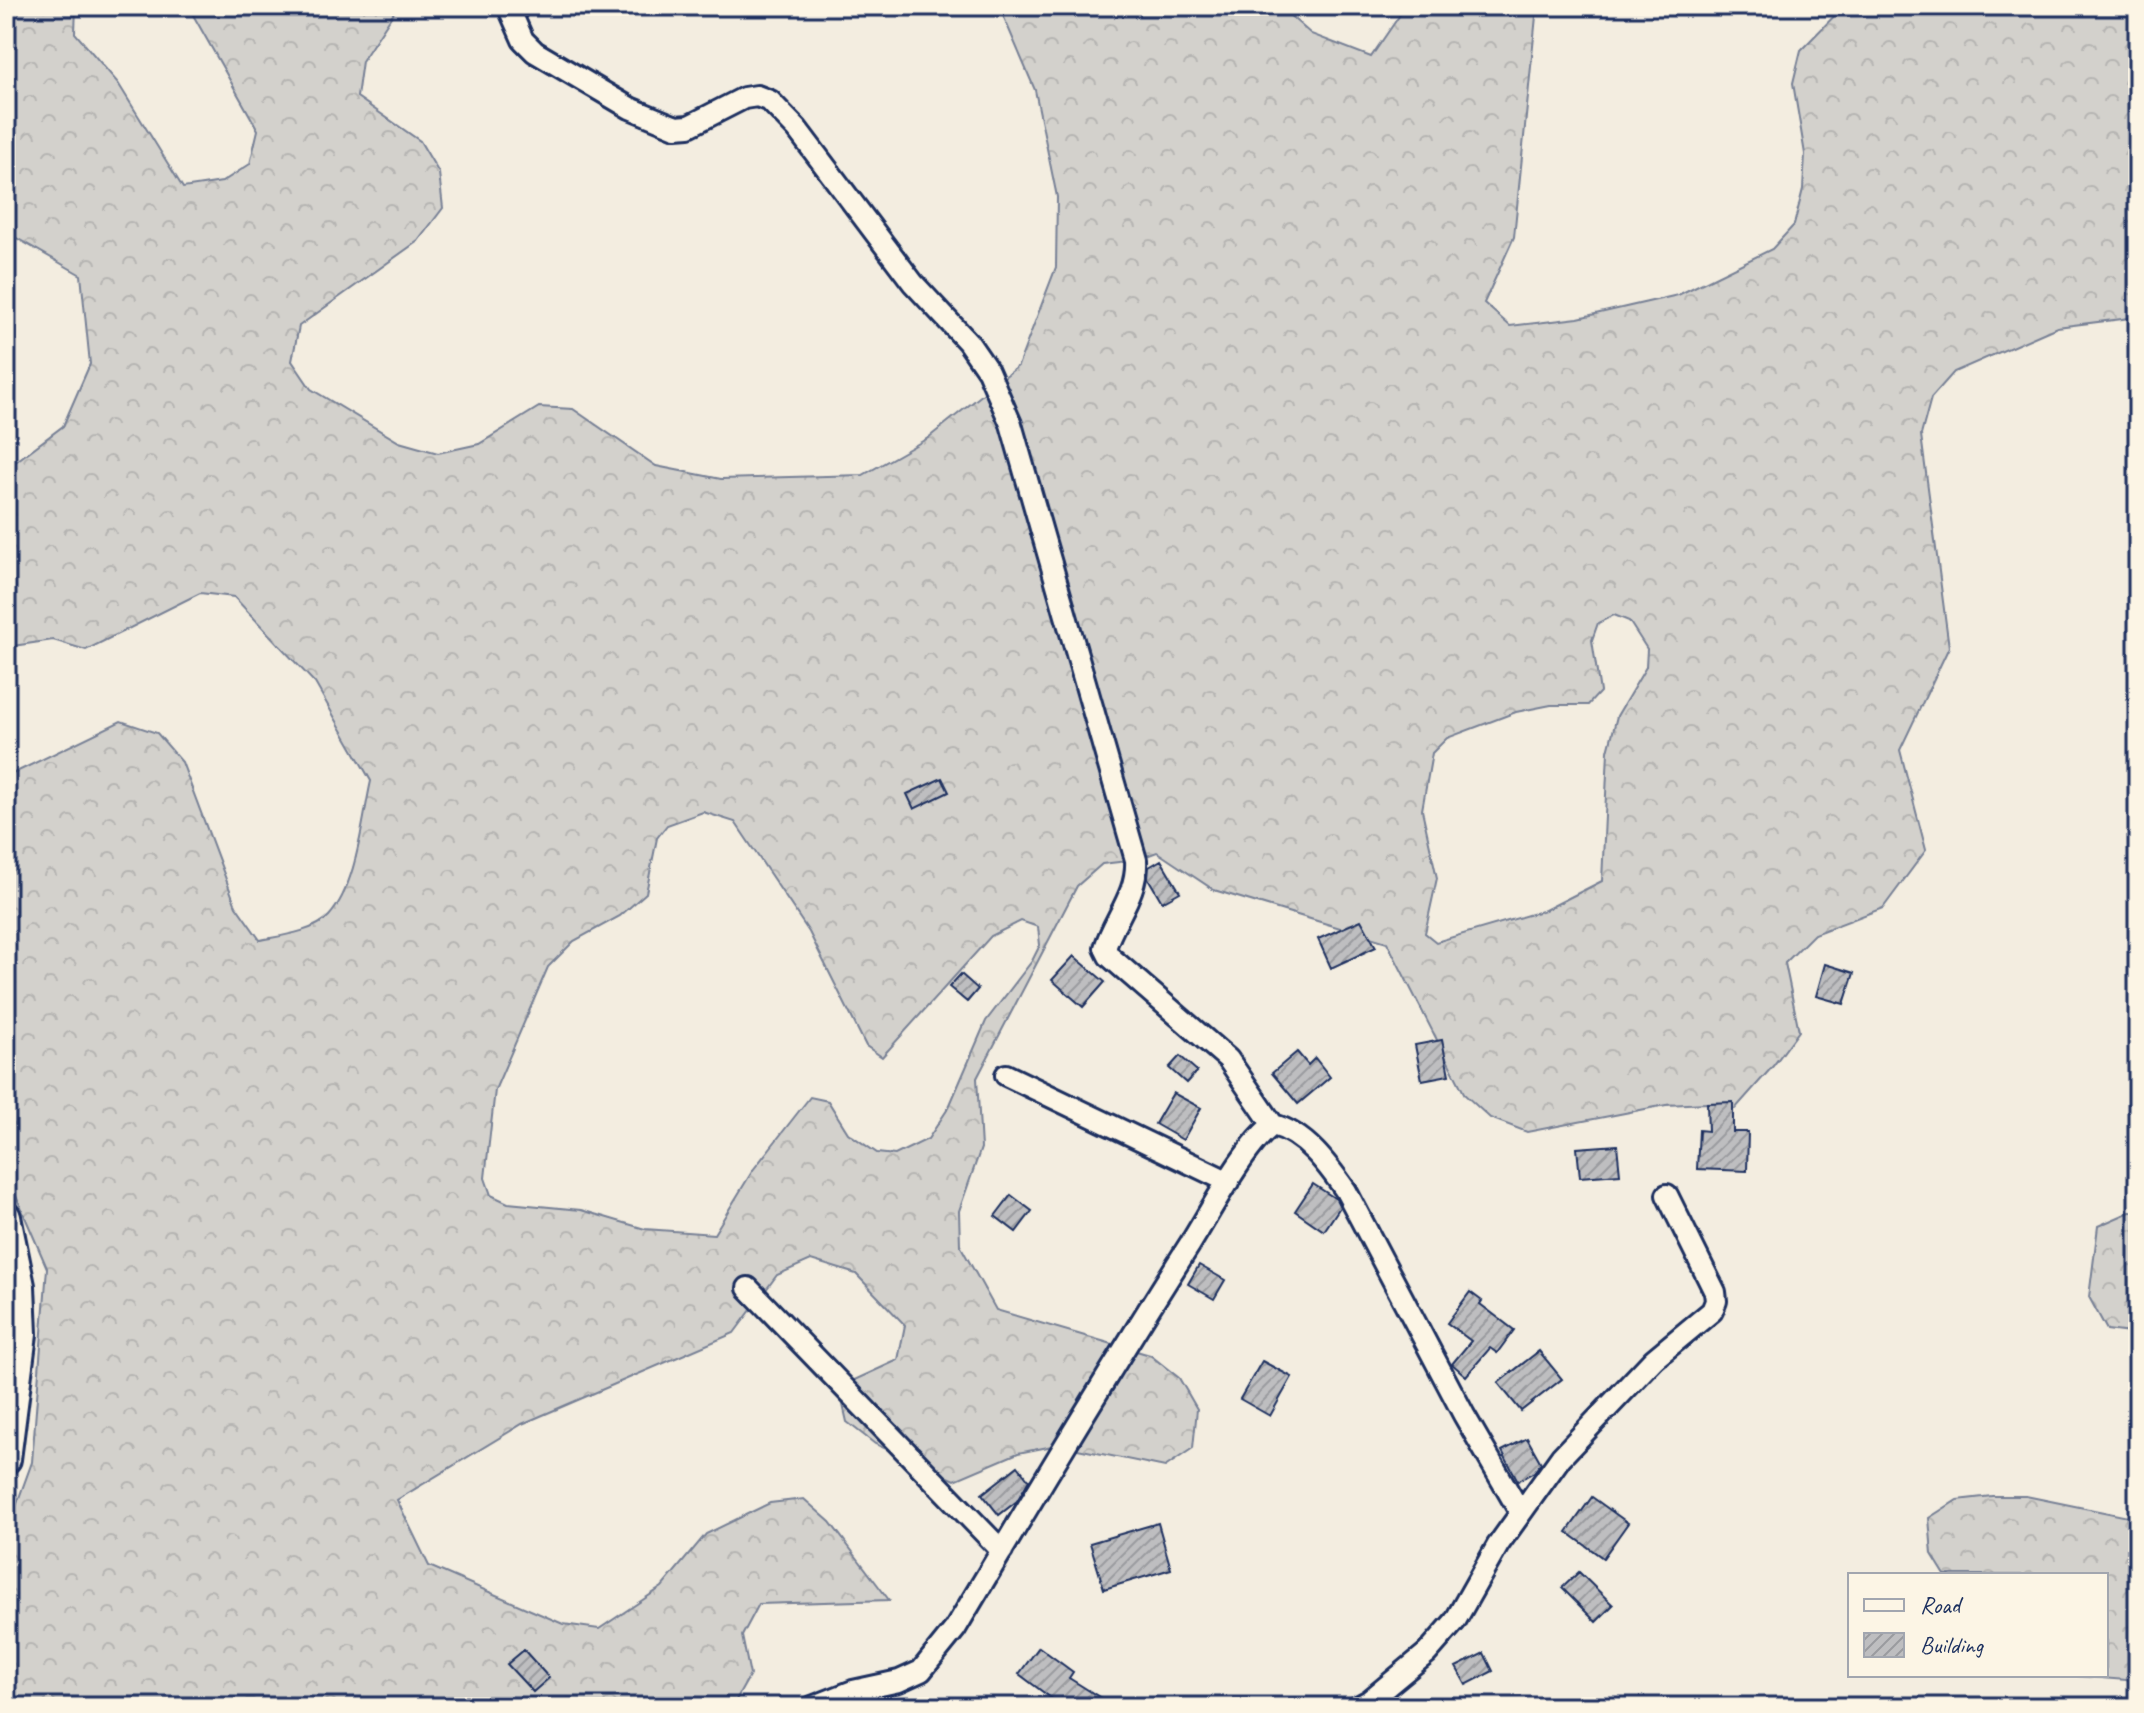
<svg xmlns="http://www.w3.org/2000/svg" width="2144" height="1713" font-family="Caveat,sans-serif">
<defs>
<pattern id="forest-crowns" width="20" height="18" patternUnits="userSpaceOnUse" patternTransform="scale(2)"><rect width="20" height="18" fill="#d3d1cc"/><path d="M2 6a3 3 0 1 1 6 0M12 15a3 3 0 1 1 6 0" fill="none" stroke="#b5b4b2"/></pattern>
<pattern id="building-hatch" width="6" height="6" patternUnits="userSpaceOnUse" patternTransform="scale(2)"><rect width="6" height="6" fill="#bebec0"/><path d="M-1 1l2-2M0 6l6-6M5 7l2-2" fill="none" stroke="#9a9b9f"/></pattern>
</defs>
<rect width="100%" height="100%" fill="#f3ede0"/>
<filter id="ink" filterUnits="userSpaceOnUse"><feTurbulence type="fractalNoise" baseFrequency=".0125" numOctaves="2"/><feDisplacementMap in="SourceGraphic" scale="16" xChannelSelector="R" yChannelSelector="G"/><feConvolveMatrix kernelMatrix="1 2 1 2 8 2 1 2 1" color-interpolation-filters="sRGB"/></filter>
<g filter="url(#ink)">
<!-- forest -->
<path fill="url(#forest-crowns)" stroke="#778095" stroke-width="2" fill-rule="evenodd" d="M6 6H76L75 33 118 83 183 188 222 182 250 164 258 130 188 6H398L362 61 357 97 420 141 439 173 443 208 418 241 299 326 292 361 311 389 399 442 438 453 479 444 539 407 573 409 656 466 721 479 863 475 928 438 1018 366 1056 267 1057 197 1035 90 999 6H1279L1311 34 1371 57 1406 6H1537L1514 237 1484 303 1510 326 1578 318 1678 295 1772 249 1794 225 1803 189 1805 154 1793 83 1801 50 1844 6H2138V317L2057 327 1954 372 1931 398 1921 435 1949 647 1900 750 1926 850 1883 908 1814 934 1785 963 1799 1031 1773 1066 1735 1109 1707 1103 1666 1105 1527 1132 1490 1118 1465 1095 1387 942 1214 890 1157 852 1136 860 1102 864 1077 886 977 1078 981 1148 959 1211 960 1245 996 1310 1150 1355 1179 1378 1197 1409 1193 1448 1165 1467 1058 1445 1018 1453 955 1480 875 1444 847 1422 839 1387 898 1360 905 1325 856 1274 811 1260 777 1275 734 1333 522 1424 397 1500 429 1566 563 1624 599 1629 662 1587 706 1534 770 1503 804 1499 830 1522 889 1600 759 1604 742 1636 750 1675 732 1707H6V1534L32 1462 47 1268 6 1173V777L121 721 157 733 182 762 236 906 260 940C280 936 314 932 329 916 357 885 362 821 371 781L315 683 234 597 200 593 86 650 53 640 6 647V469L63 426 90 364 81 275 6 232ZM1614 615 1629 621 1647 649 1646 667 1617 716 1608 751 1602 881 1545 910 1436 942 1425 933 1437 878 1422 810 1432 753 1447 738 1516 712 1551 705H1588L1600 692 1592 640 1598 623ZM703 812 735 822 809 932 866 1046 882 1057 991 936 1021 921 1038 927 1040 945 1032 961 986 1021 949 1107 928 1139 895 1155 877 1153 848 1133 828 1101 810 1097 753 1170 714 1234 645 1229 581 1210 508 1203 491 1195 485 1178 495 1090 548 967 574 941 620 916 646 893 657 838 667 825Z
M2130 1212H2138V1334L2107 1330 2089 1297 2098 1226Z
M1992 1496H2026L2138 1519V1681L2064 1675H2106V1575H1945L1932 1554 1929 1518 1957 1500Z"/>
<!-- building -->
<path fill="url(#building-hatch)" stroke="#1b2f5e" stroke-width="2" d="M942 778 949 792 914 809 907 794Z
M1161 860 1180 892 1162 902 1148 878 1149 867Z
M1361 920 1376 947 1331 968 1318 939Z
M1074 956 1105 982 1083 1007 1052 980Z
M1825 964 1854 973 1844 1004 1816 996Z
M961 974 978 989 967 1002 949 987Z
M1442 1040 1449 1075 1422 1080 1415 1045Z
M1297 1052 1308 1065 1315 1058 1330 1077 1298 1104 1272 1073Z
M1180 1056 1197 1071 1186 1083 1169 1068Z
M1173 1093 1201 1108 1183 1140 1155 1124Z
M1733 1102V1132H1748L1747 1171 1697 1169 1699 1130 1708 1131 1707 1103Z
M1617 1145 1620 1174 1580 1177 1577 1148Z
M1313 1184 1336 1199 1340 1207 1324 1231 1295 1211Z
M1011 1195 1032 1211 1016 1232 995 1216Z
M1199 1265 1225 1280 1214 1299 1188 1284Z
M1470 1292 1482 1301 1480 1304 1514 1330 1497 1353 1490 1348 1466 1376 1452 1364 1471 1341 1447 1323Z
M1539 1351 1562 1379 1521 1411 1498 1383Z
M1262 1361 1292 1377 1270 1416 1240 1399Z
M1527 1438 1541 1463 1534 1472 1518 1481 1502 1451Z
M1018 1466 1029 1480 1017 1501 999 1515 982 1494Z
M1592 1497 1628 1523 1603 1558 1567 1532Z
M1158 1523 1171 1569 1104 1589 1090 1543Z
M1579 1572 1613 1605 1596 1622 1562 1588Z
M1039 1647 1073 1672 1069 1678 1115 1707H1063L1019 1674Z
M524 1650 549 1678 533 1692 507 1664Z
M1484 1653 1493 1671 1466 1685 1456 1667Z"/>
<g fill="none" stroke-linecap="round" stroke-linejoin="round">
<!-- street casing -->
<g stroke="#1b2f5e" stroke-width="26">
<path id="street" d="M508 6 523 40 535 52 630 108 676 127 689 126 744 98 757 96 770 101 797 129 913 283 968 342 988 371 1011 424 1136 860C1138 893 1115 917 1105 948L1109 956 1228 1059 1273 1125C1305 1133 1328 1165 1346 1191L1464 1415 1520 1512
M1006 1075 1229 1182
M748 1288 1002 1551
M812 1707 853 1691 899 1681 921 1671 955 1629C1032 1500 1109 1371 1190 1244 1209 1214 1246 1143 1273 1125
M1358 1707 1369 1701 1427 1653 1455 1621 1498 1545 1561 1457 1654 1359 1712 1311 1716 1301 1715 1292 1667 1195"/>
</g>
<!-- secondary casing -->
<g stroke="#1b2f5e" stroke-width="34">
<path id="secondary" d="M6 1217 20 1286 22 1334 6 1459"/>
</g>
<!-- street -->
<use href="#street" stroke="#fcf5e5" stroke-width="20"/>
<!-- secondary -->
<use href="#secondary" stroke="#fcf5e5" stroke-width="28"/>
</g>
</g>
<!-- margin -->
<rect width="2144" height="1713" fill="none" stroke="#fcf5e5" stroke-width="32"/>
<rect x="16" y="16" width="2112" height="1681" fill="none" stroke="#1b2f5e" stroke-width="3" filter="url(#ink)"/>
<!-- legend -->
<rect x="1848" y="1573" width="260" height="104" fill="#fcf5e5" stroke="#a2a6af" stroke-width="2"/>
<rect x="1864" y="1599" width="40" height="12" fill="#fcf5e5" stroke="#a2a6af" stroke-width="2"/>
<text x="1920" y="1613" font-size="24" fill="#1b2f5e">Road</text>
<rect x="1864" y="1633" width="40" height="24" fill="url(#building-hatch)" stroke="#a2a6af" stroke-width="2"/>
<text x="1920" y="1653" font-size="24" fill="#1b2f5e">Building</text>
</svg>
